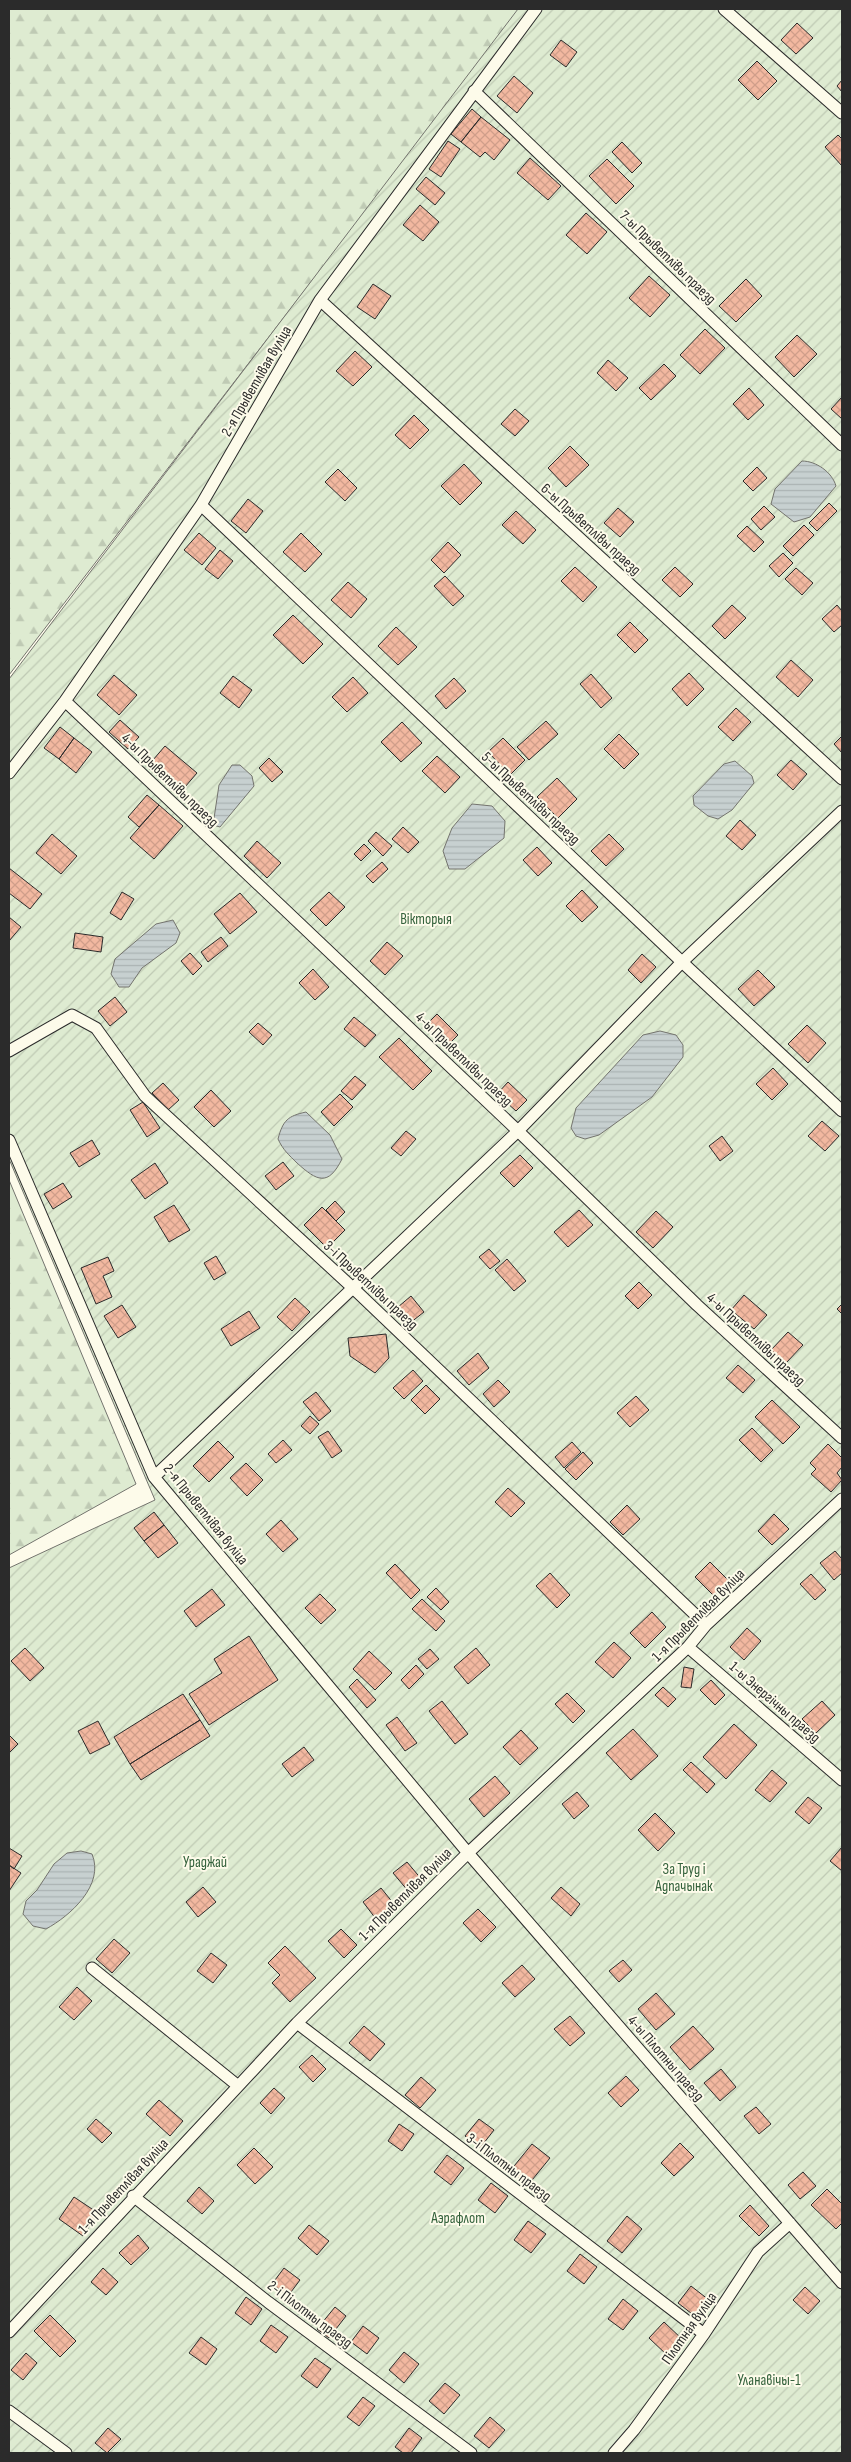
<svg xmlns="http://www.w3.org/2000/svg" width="851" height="2462" font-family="'Sofia Sans Condensed',sans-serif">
<defs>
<pattern id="forest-firs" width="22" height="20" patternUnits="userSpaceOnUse" patternTransform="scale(1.25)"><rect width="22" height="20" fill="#deebd1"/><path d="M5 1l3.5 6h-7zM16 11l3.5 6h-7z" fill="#bfcab4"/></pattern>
<pattern id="garden-furrows" width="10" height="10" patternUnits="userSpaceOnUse" patternTransform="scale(1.25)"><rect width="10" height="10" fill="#deebd1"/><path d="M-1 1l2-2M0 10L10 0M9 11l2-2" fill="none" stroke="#bfcab4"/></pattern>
<pattern id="water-rules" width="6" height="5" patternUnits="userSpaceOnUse" patternTransform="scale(1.25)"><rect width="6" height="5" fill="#c7d0d0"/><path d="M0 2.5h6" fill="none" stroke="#abb3b3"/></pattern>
<pattern id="building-cross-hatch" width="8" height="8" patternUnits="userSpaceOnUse" patternTransform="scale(1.25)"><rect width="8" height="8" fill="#f2b8a0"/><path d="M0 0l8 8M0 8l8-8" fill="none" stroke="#d09e8a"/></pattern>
</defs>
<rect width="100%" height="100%" fill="#fdfbea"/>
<!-- forest -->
<path fill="url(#forest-firs)" stroke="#74746e" d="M9 9H521L9 675Z
M9 1180 136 1484 9 1555Z"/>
<!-- garden -->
<path fill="url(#garden-furrows)" stroke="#74746e" d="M518 9H842V2453H9V1568L155 1500 9 1159V679Z"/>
<!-- water -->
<path fill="url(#water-rules)" stroke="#74746e" d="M802 461C816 461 832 472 836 486L810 517 794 522 771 504 775 489Z
M735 761 752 776 754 783 732 810 718 819 708 816 694 805 693 796 724 764Z
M232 765H240L252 776 254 786 220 827 213 825 219 785Z
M472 804 492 806 505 821 504 838 465 869H449L443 851 452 828Z
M173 920 180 933 176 943 142 968 129 987H119L111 974 115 959 156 924Z
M660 1031 676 1035 683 1045V1057L652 1097 599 1135 585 1139 576 1136 571 1128 576 1108 643 1035Z
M306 1112 330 1135 342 1159C328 1187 317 1181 297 1163 289 1155 283 1150 278 1139 283 1120 288 1116 306 1112Z
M81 1851 92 1854C105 1885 70 1916 46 1929L33 1926 23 1914 26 1901 37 1890 54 1864 67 1853Z"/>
<!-- building -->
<path fill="url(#building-cross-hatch)" stroke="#2b2b2b" d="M797 23 813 38 796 54 781 40Z
M561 40 577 52 566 67 550 55Z
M757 61 777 81 758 100 738 80Z
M514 76 533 93 517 113 497 96Z
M842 80V92L837 86Z
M472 109 481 117 461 142 451 134Z
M481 117 510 140 494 160 485 152 480 157 461 142Z
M838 135 842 139V166L825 147Z
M448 141 460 149 441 177 429 169Z
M622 142 642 163 632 173 612 152Z
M530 158 561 186 548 200 517 173Z
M607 159 634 186 616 204 589 176Z
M426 177 445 193 435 205 416 189Z
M420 205 439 222 423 241 403 225Z
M586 213 607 232 587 254 566 235Z
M649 276 670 295 650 317 629 298Z
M746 279 762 296 736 322 719 306Z
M373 284 391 296 375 319 357 307Z
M705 329 725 348 700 374 680 355Z
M797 335 817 354 794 377 775 357Z
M355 351 372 367 353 386 336 371Z
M608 360 628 378 616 391 597 373Z
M664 364 676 376 651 400 639 388Z
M749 388 764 405 748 420 733 404Z
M842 397V419L831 409Z
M515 409 529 421 515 436 501 424Z
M414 415 429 430 410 449 395 435Z
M570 446 589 465 566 487 548 468Z
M464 464 482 483 460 505 441 486Z
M757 467 767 478 753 491 743 481Z
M338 469 357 488 345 501 325 482Z
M248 499 263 511 246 533 231 521Z
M829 503 837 511 817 531 809 523Z
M764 506 775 517 761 530 751 519Z
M618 508 634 522 620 537 604 523Z
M516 511 536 530 523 544 502 525Z
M804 525 814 535 793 556 783 546Z
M747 526 764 542 754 552 737 536Z
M199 533 216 548 202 565 184 550Z
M301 533 322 554 305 572 283 552Z
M448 542 461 555 444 573 431 560Z
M220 550 233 561 218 579 205 569Z
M783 553 793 563 779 577 769 566Z
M575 567 597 587 583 602 561 581Z
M675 567 693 584 680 597 662 580Z
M796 568 813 583 802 595 785 579Z
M445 576 464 596 453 606 434 586Z
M348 582 367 599 351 618 331 600Z
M732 605 746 618 725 639 712 626Z
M837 605 842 611V625L834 632 822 619Z
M293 615 323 644 303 664 273 635Z
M630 622 648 640 635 653 617 635Z
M396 627 417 647 398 665 378 646Z
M791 660 813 680 798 697 776 677Z
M689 673 704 689 687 706 672 689Z
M591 674 612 698 601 708 580 684Z
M114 675 137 695 119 715 97 695Z
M233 676 252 690 239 708 220 693Z
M353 677 368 693 347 712 332 697Z
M454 678 466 691 446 709 435 696Z
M736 708 751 722 733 741 718 727Z
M120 720 139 737 128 749 109 732Z
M546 721 558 734 529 760 517 747Z
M402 722 422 743 401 762 381 742Z
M60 727 74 738 59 759 44 748Z
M619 734 639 754 624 769 604 749Z
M842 736V753L834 744Z
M74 738 92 752 76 773 59 759Z
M503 738 525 760 510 775 488 752Z
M165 746 197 773 179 794 147 767Z
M437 756 460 777 445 793 422 771Z
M269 758 283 772 272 782 259 768Z
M791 760 807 774 793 790 777 775Z
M557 778 577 799 558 818 537 797Z
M147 795 159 805 139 827 128 817Z
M159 805 183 826 154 859 130 838Z
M740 820 756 835 742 850 726 836Z
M403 827 419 842 408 853 392 839Z
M376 832 392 846 383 856 368 841Z
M52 834 77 856 61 874 36 853Z
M609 834 624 849 606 866 591 851Z
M257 841 281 863 267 878 244 856Z
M364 844 371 851 361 861 354 854Z
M537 847 552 863 538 876 523 860Z
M382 862 388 869 373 883 366 876Z
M9 868 42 894 30 909 9 893Z
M582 890 598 907 582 922 566 906Z
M122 892 134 899 121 920 110 913Z
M329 892 345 907 326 926 310 910Z
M240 893 257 912 230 934 214 914Z
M9 917 21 927 9 941Z
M75 933 103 937 101 952 73 948Z
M221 937 228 946 208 962 201 952Z
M387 942 403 956 385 975 370 961Z
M190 953 202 966 193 975 181 961Z
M642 954 656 967 641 983 628 970Z
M313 969 329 987 315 1000 299 983Z
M758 970 775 987 754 1006 738 989Z
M115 997 127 1012 110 1026 98 1011Z
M437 1014 458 1035 446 1047 425 1026Z
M354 1017 376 1035 365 1047 344 1029Z
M258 1023 272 1035 263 1045 249 1032Z
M807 1025 826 1043 808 1063 788 1044Z
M399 1038 432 1071 413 1090 379 1057Z
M773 1068 788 1084 772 1100 756 1084Z
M355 1076 366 1085 352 1100 341 1091Z
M508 1082 527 1100 516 1111 497 1094Z
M163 1083 179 1100 168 1110 152 1093Z
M211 1090 231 1111 214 1127 194 1107Z
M340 1094 353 1107 334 1126 321 1112Z
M143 1102 160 1128 147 1137 130 1110Z
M822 1121 839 1136 825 1151 808 1136Z
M406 1131 416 1139 401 1156 391 1148Z
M722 1136 733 1151 720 1161 709 1146Z
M92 1140 100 1154 79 1167 70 1153Z
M520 1155 533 1168 514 1187 500 1173Z
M283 1162 294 1176 276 1190 265 1176Z
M155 1163 168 1183 145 1199 131 1180Z
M63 1183 72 1197 53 1209 44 1194Z
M335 1201 345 1212 336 1221 326 1210Z
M174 1205 190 1230 169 1242 154 1217Z
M322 1207 345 1230 327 1248 304 1225Z
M579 1210 593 1225 568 1247 554 1232Z
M656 1211 673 1227 653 1248 636 1232Z
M489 1249 500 1261 490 1269 479 1257Z
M216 1256 226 1273 214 1280 204 1263Z
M108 1257 114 1271 103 1276 112 1297 96 1304 81 1268Z
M507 1259 526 1281 514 1291 495 1270Z
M639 1282 652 1295 638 1309 625 1296Z
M744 1295 767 1315 754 1329 731 1310Z
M411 1296 424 1312 410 1323 398 1307Z
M295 1298 310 1312 292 1331 277 1317Z
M842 1304V1314L837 1309Z
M122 1305 136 1327 118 1338 104 1316Z
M249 1311 260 1328 231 1346 221 1329Z
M788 1332 803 1345 786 1363 771 1350Z
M386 1334 389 1358 375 1373 350 1356 348 1338Z
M478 1353 489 1368 469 1385 457 1371Z
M738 1365 755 1380 743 1393 726 1378Z
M413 1370 423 1381 404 1399 393 1388Z
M498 1380 510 1392 494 1407 483 1394Z
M426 1385 440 1399 425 1414 411 1400Z
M316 1392 331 1411 319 1421 303 1402Z
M636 1396 649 1410 630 1427 617 1413Z
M772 1400 800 1427 783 1444 755 1417Z
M310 1416 319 1424 310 1434 301 1426Z
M752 1428 773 1450 761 1462 739 1440Z
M328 1431 342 1451 332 1458 318 1437Z
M283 1440 292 1450 276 1463 268 1454Z
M218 1441 234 1457 209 1482 193 1466Z
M572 1442 581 1452 564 1468 555 1457Z
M828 1444 842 1458V1467L837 1473 842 1480 831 1492 811 1474 816 1469 810 1463Z
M583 1452 593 1463 576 1480 565 1469Z
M246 1463 263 1480 247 1496 230 1478Z
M508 1488 525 1503 511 1517 495 1502Z
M627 1505 640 1519 623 1535 610 1522Z
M154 1512 164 1525 144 1541 134 1528Z
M774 1514 789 1529 772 1545 758 1531Z
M281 1520 298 1539 283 1552 266 1534Z
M164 1525 178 1543 158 1558 144 1541Z
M835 1551 842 1559V1573L834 1580 820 1563Z
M710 1562 729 1581 714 1596 695 1577Z
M395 1564 420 1590 411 1599 386 1573Z
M550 1573 570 1595 557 1608 536 1586Z
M811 1574 826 1590 815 1600 800 1584Z
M436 1588 449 1602 441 1610 427 1597Z
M212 1589 225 1605 196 1627 184 1611Z
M320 1594 336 1610 321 1624 305 1608Z
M422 1599 445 1621 436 1631 412 1609Z
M652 1612 666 1627 645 1648 630 1633Z
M747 1628 761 1641 744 1660 730 1647Z
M249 1636 278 1680 209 1725 189 1694 222 1673 214 1659Z
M614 1642 631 1658 613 1678 595 1662Z
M25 1648 44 1668 30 1681 11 1661Z
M476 1648 490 1665 468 1684 454 1667Z
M430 1649 439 1659 427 1669 418 1659Z
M369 1651 392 1673 375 1690 353 1669Z
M416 1665 424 1674 409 1689 401 1680Z
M684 1667 694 1669 691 1688 681 1687Z
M357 1679 376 1700 367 1708 349 1687Z
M711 1680 725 1695 715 1705 700 1690Z
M663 1687 676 1699 668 1707 655 1695Z
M567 1693 585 1711 573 1723 555 1704Z
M183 1694 200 1720 130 1764 114 1737Z
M442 1701 468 1734 455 1744 429 1711Z
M822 1701 835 1715 816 1733 802 1719Z
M397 1717 417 1743 405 1751 386 1725Z
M200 1720 210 1736 141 1780 130 1764Z
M98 1721 110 1744 90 1754 78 1731Z
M734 1724 757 1745 726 1779 703 1757Z
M633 1729 658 1756 631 1780 606 1753Z
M521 1730 538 1748 520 1765 503 1747Z
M9 1735 18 1744 9 1753Z
M304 1747 314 1760 292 1777 282 1764Z
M691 1762 715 1784 707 1793 683 1770Z
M772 1770 787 1783 770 1802 755 1790Z
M495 1776 510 1793 484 1817 469 1799Z
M577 1792 589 1806 574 1819 562 1804Z
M808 1797 822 1808 809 1824 795 1812Z
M655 1813 675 1833 658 1851 638 1830Z
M842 1847V1871L830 1861Z
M9 1848 22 1856 14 1869 9 1865Z
M407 1862 423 1881 409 1892 393 1873Z
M9 1865 21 1873 9 1891Z
M203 1887 216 1902 198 1917 186 1902Z
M561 1887 580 1904 571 1916 551 1898Z
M381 1888 394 1904 376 1919 363 1902Z
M478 1909 496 1927 481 1942 463 1923Z
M341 1929 357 1945 344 1958 328 1941Z
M114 1939 130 1953 112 1973 96 1959Z
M285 1946 316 1978 290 2002 272 1983 280 1975 268 1963Z
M211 1953 227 1965 213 1983 197 1971Z
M623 1960 632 1970 619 1982 609 1971Z
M522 1965 535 1979 515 1997 502 1983Z
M77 1987 92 2001 74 2020 59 2007Z
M656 1993 675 2014 656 2030 638 2009Z
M570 2016 585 2033 570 2046 554 2029Z
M364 2026 385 2044 370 2061 349 2043Z
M693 2026 714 2049 690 2070 670 2047Z
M312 2055 326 2069 313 2082 299 2067Z
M721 2069 736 2087 720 2101 704 2083Z
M626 2076 639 2090 621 2107 608 2093Z
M421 2077 436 2090 420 2108 405 2095Z
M274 2088 285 2098 271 2114 260 2103Z
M159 2100 183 2121 170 2136 146 2114Z
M756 2107 771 2124 759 2134 744 2116Z
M96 2119 112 2133 102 2143 87 2129Z
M479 2119 494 2130 480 2148 465 2136Z
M399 2124 414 2134 402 2151 388 2141Z
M680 2143 694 2157 674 2176 661 2163Z
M532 2144 550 2158 528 2185 510 2171Z
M254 2148 273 2167 255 2184 237 2165Z
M447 2155 464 2168 451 2185 434 2172Z
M803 2172 816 2186 800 2199 788 2185Z
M491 2183 508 2196 495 2213 478 2200Z
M199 2187 214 2201 202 2214 187 2201Z
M827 2189 842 2204V2223L836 2229 811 2205Z
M74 2197 98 2213 83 2236 59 2219Z
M750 2205 769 2226 759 2236 739 2216Z
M627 2216 642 2229 622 2253 607 2241Z
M528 2221 546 2234 531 2253 514 2240Z
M309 2225 329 2241 317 2255 298 2238Z
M138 2235 149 2248 131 2265 119 2253Z
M580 2254 597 2267 584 2284 567 2271Z
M103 2268 118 2282 106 2295 91 2282Z
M284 2268 300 2280 288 2296 272 2284Z
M691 2286 709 2300 696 2317 678 2303Z
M805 2287 820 2301 808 2314 793 2300Z
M246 2297 262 2309 251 2325 235 2313Z
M623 2299 638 2311 623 2330 608 2319Z
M335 2307 346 2316 329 2338 317 2329Z
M50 2315 76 2341 60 2357 34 2331Z
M664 2322 683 2340 668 2356 649 2338Z
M271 2325 288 2337 276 2353 260 2341Z
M363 2326 379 2338 367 2354 351 2342Z
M201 2337 217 2349 206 2365 189 2353Z
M404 2352 419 2364 404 2383 389 2370Z
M26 2353 37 2363 23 2380 11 2370Z
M315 2358 331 2369 317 2388 301 2376Z
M445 2383 460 2395 444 2414 429 2401Z
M363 2397 375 2406 359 2426 347 2417Z
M490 2417 505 2430 489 2448 474 2436Z
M108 2428 121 2439 107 2453 95 2443Z
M409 2428 422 2438 411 2453H403L395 2447Z"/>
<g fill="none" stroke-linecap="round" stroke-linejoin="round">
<!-- service casing -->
<g stroke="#2b2b2b" stroke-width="13">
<path id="service" d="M724 9 842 113
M474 91 842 445
M320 300 842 779
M201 505 682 962 842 1111
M65 701 518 1131 697 1305 842 1438
M9 773 65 701 201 505 320 300 536 9
M9 1051 72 1015 96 1028 145 1096 354 1289 706 1625
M9 1140 154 1477 468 1853 842 2283
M154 1477 518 1131 682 962 842 811
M688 1647 842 1780
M92 1968 237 2085
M297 2023 704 2334
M133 2196 268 2302 471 2453
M9 2332 297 2023 468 1853 688 1647 706 1625 842 1499
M9 2411 66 2453
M614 2453 634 2430 704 2334 758 2252 790 2223"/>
</g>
<!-- service -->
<use href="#service" stroke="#fdfbea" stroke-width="11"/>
</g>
<g text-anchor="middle" stroke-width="4" stroke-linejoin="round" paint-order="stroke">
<!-- street labels -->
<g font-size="15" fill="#2b2b2b" stroke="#fdfbea">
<text transform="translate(668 257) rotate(44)" y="5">7-ы Прыветлівы праезд</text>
<text transform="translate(256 381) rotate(-60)" y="5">2-я Прыветлівая вуліца</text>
<text transform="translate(591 529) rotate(42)" y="5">6-ы Прыветлівы праезд</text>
<text transform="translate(170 780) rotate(44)" y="5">4-ы Прыветлівы праезд</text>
<text transform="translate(531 798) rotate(43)" y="5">5-ы Прыветлівы праезд</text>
<text transform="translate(464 1059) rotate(44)" y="5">4-ы Прыветлівы праезд</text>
<text transform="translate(371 1285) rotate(43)" y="5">3-і Прыветлівы праезд</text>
<text transform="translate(756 1339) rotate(43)" y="5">4-ы Прыветлівы праезд</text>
<text transform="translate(206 1514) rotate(51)" y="5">2-я Прыветлівая вуліца</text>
<text transform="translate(698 1615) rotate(-45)" y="5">1-я Прыветлівая вуліца</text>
<text transform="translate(775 1702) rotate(41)" y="5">1-ы Энергічны праезд</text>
<text transform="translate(405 1894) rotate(-45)" y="5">1-я Прыветлівая вуліца</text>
<text transform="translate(666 2058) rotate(49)" y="5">4-ы Пілотны праезд</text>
<text transform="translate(509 2167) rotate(37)" y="5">3-і Пілотны праезд</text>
<text transform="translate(123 2186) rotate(-47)" y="5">1-я Прыветлівая вуліца</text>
<text transform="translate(310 2314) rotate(37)" y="5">2-і Пілотны праезд</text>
<text transform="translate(689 2328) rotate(-55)" y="5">Пілотная вуліца</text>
</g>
<!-- park labels -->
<g font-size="15" fill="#34623c" stroke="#fdfbea">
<text x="426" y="924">Вікторыя</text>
<text x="205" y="1867">Ураджай</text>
<text x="684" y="1874">За Труд і<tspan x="684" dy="17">Адпачынак</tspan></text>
<text x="458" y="2223">Аэрафлот</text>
<text x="769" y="2385">Уланавічы-1</text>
</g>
</g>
<!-- border -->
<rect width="851" height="2462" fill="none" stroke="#2b2b2b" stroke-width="20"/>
</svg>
